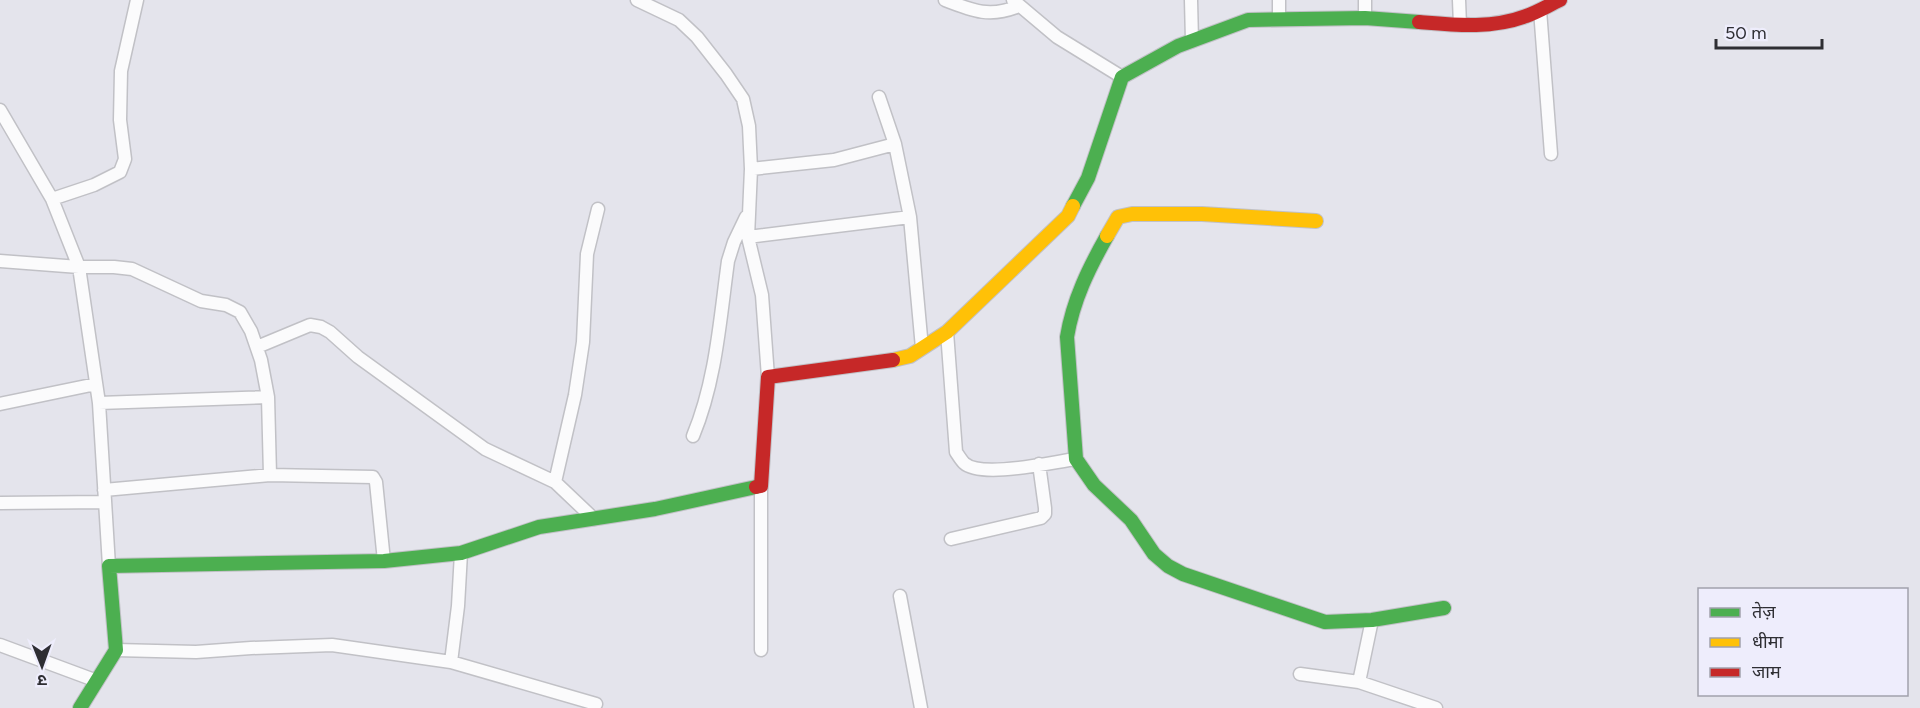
<svg xmlns="http://www.w3.org/2000/svg" width="1920" height="708" font-family="Figtree,'Noto Sans Devanagari',sans-serif">
<rect width="100%" height="100%" fill="#e4e4ec"/>
<g fill="none" stroke-linecap="round" stroke-linejoin="round">
<!-- street casing -->
<g stroke="#c1c1c6" stroke-width="15">
<path id="street" d="M637 0 679 20 697 37 726 74 743 99 749 126 751 169 748 237 762 295 768 377
M945 0C973 11 990 18 1019 6
M1013 0 1057 37 1122 77
M1191 0 1192 41
M1279 0V19
M1365 0V18
M1459 0 1460 25
M1540 10 1551 154
M879 97 895 144 910 217 922 348
M0 110 52 199 79 267 99 403 109 566
M751 169 834 160 895 144
M52 199 94 185 120 172 125 159 120 120 121 71 137 0
M748 237 910 217
M0 261 79 267H114L132 269 201 301 226 305 240 312 251 331 261 360 268 397 270 475
M947 332 956 452C958 455 961 460 964 463 981 479 1052 462 1076 459
M257 347 310 325 321 327 330 332 358 357 485 449 555 482 594 519
M99 403 268 397
M0 404 96 384
M693 436C716 381 720 319 728 261L734 242 746 217
M555 482 575 395 583 342 587 254 598 209
M104 490 270 475 373 477 376 482 384 561
M0 503 105 502
M951 539 1041 518 1045 514V508L1039 464
M900 596 921 708
M0 645 97 681
M116 650 196 652 251 648 332 645 451 662 596 704
M761 650V486
M451 662 458 606 461 553
M1300 674 1359 682 1436 708
M1359 682 1372 620"/>
</g>
<!-- fast casing -->
<g stroke="#c1c1c6" stroke-width="16">
<path id="fast" d="M1073 206 1088 178 1122 77 1178 46 1248 20 1365 18 1419 22
M1107 236C1089 268 1073 300 1067 337L1076 459 1094 485 1131 520 1154 554 1168 566 1183 574 1325 622 1372 620 1444 608
M80 708 116 650 109 566 384 561 461 553 539 527 655 509 756 487"/>
</g>
<!-- slow casing -->
<g stroke="#c1c1c6" stroke-width="16">
<path id="slow" d="M1107 236 1118 217 1132 214H1202L1316 221
M893 360 910 356 947 332 1068 216 1073 206"/>
</g>
<!-- jam casing -->
<g stroke="#c1c1c6" stroke-width="16">
<path id="jam" d="M1419 22C1455 25 1492 29 1526 16 1538 12 1549 5 1560 0
M756 487 761 486 768 377 893 360"/>
</g>
<!-- street -->
<use href="#street" stroke="#fbfbfc" stroke-width="12"/>
<!-- fast -->
<use href="#fast" stroke="#4caf50" stroke-width="14"/>
<!-- slow -->
<use href="#slow" stroke="#ffc107" stroke-width="14"/>
<!-- jam -->
<use href="#jam" stroke="#c62828" stroke-width="14"/>
</g>
<!-- legend -->
<rect x="1698" y="588" width="210" height="108" fill="#eeedfc" stroke="#a1a1ac" stroke-width="1.5"/>
<rect x="1710" y="608" width="30" height="9" fill="#4caf50" stroke="#a1a1ac" stroke-width="1.5"/>
<text x="1752" y="618" font-size="18" fill="#2e2e33">तेज़</text>
<rect x="1710" y="638" width="30" height="9" fill="#ffc107" stroke="#a1a1ac" stroke-width="1.5"/>
<text x="1752" y="648" font-size="18" fill="#2e2e33">धीमा</text>
<rect x="1710" y="668" width="30" height="9" fill="#c62828" stroke="#a1a1ac" stroke-width="1.5"/>
<text x="1752" y="678" font-size="18" fill="#2e2e33">जाम</text>
<!-- north arrow -->
<g transform="translate(42 666) rotate(179)" stroke="#eeedfc" stroke-width="4.5" paint-order="stroke">
<path d="M0-4.5L10 22L0 15L-10 22Z" fill="#2e2e33"/>
<text y="-9" font-size="16" font-weight="bold" text-anchor="middle" fill="#2e2e33">उ</text>
</g>
<!-- scale -->
<path d="M1716 39v9h106v-9" fill="none" stroke="#2e2e33" stroke-width="3"/>
<text x="1725" y="39" font-size="18" fill="#2e2e33" stroke="#eeedfc" stroke-width="4.5" paint-order="stroke">50 m</text>
</svg>
